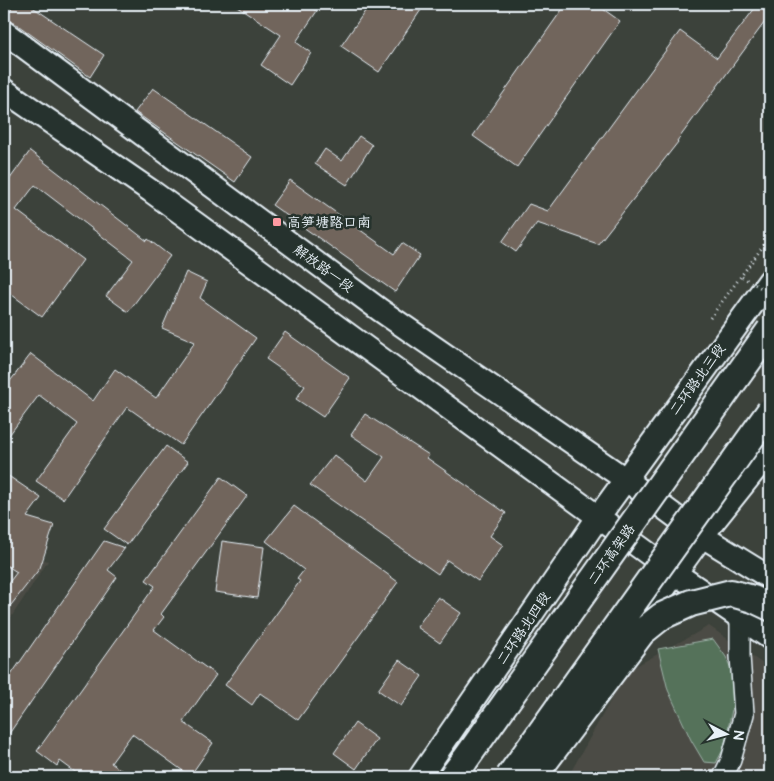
<svg xmlns="http://www.w3.org/2000/svg" width="774" height="781" font-family="'Architects Daughter','LXGW WenKai TC',sans-serif">
<rect width="100%" height="100%" fill="#3c423b"/>
<filter id="ink" filterUnits="userSpaceOnUse"><feTurbulence type="fractalNoise" baseFrequency=".02" numOctaves="2"/><feDisplacementMap in="SourceGraphic" scale="10" xChannelSelector="R" yChannelSelector="G"/><feConvolveMatrix kernelMatrix="1 2 1 2 8 2 1 2 1" color-interpolation-filters="sRGB"/></filter>
<g filter="url(#ink)">
<!-- built -->
<path fill="#4c4c45" d="M4 548 48 561 4 628Z
M709 626 770 669V777H568L627 671Z"/>
<!-- green -->
<path fill="#54725a" stroke="#9eb2a9" d="M713 639 726 657 734 676V700L724 748 716 763 704 762 691 740 668 690 658 649Z"/>
<!-- building -->
<path fill="#71655b" stroke="#e8f1f8" d="M14 4H28L104 55 90 77 12 21 5 19Z
M234 4H306L317 11 296 42 311 53 290 85 261 65 281 35Z
M370 4H425L379 72 341 46Z
M566 4H596L620 21 517 167 473 136Z
M758 4H770V15L677 141 678 142 598 244 537 223 516 252 502 242 529 204 548 211 680 31 717 58Z
M153 88 252 157 235 182 135 112Z
M359 136 372 145 347 185 315 164 325 149 342 161Z
M30 151 147 241 148 239 170 256 128 312 106 296 133 260 35 185 16 210 83 260 42 317 4 289V187Z
M290 180 394 254 402 243 420 255 395 292 272 205Z
M186 272 207 282 200 298 256 338 181 445 127 407 63 499 36 481 77 424 39 395 4 442V389L31 354 93 401 115 369 156 398 195 342 162 328Z
M285 332 350 378 323 417 296 399 305 386 266 359Z
M365 414 429 455 427 458 506 513 490 536 503 545 478 581 447 560 438 574 310 485 334 455 367 481 384 457 351 435Z
M166 446 188 462 127 545 104 529Z
M4 473 41 498 27 517 54 525 40 568 4 614V589L17 572 4 564Z
M221 477 247 496 161 614 164 617 154 630 216 675 183 722 213 743 190 776 132 734 111 763 131 777H82L60 761 57 766 37 751 155 586 146 580Z
M294 506 398 582 298 720 260 693 252 705 225 685 300 581 297 579 304 570 266 541Z
M104 541 125 548 108 570 117 577 4 741V685Z
M222 541 264 547 257 598 215 592Z
M438 597 461 613 440 643 417 627Z
M399 660 422 676 401 706 378 690Z
M355 723 377 739 356 769 334 753Z"/>
<g fill="none" stroke-linecap="round" stroke-linejoin="round">
<!-- minor casing -->
<g stroke="#e8f1f8" stroke-width="22">
<path id="minor" d="M723 777 731 760 744 714 740 656V617"/>
</g>
<!-- major casing -->
<g stroke="#e8f1f8" stroke-width="26">
<path id="major" d="M4 32 380 310 625 479 702 536 770 578
M4 90 151 191 675 573 770 638
M632 633 702 536 770 451
M420 777 599 516 770 280"/>
</g>
<!-- highway casing -->
<g stroke="#e8f1f8" stroke-width="30">
<path id="highway" d="M452 777 465 760"/>
</g>
<!-- path -->
<path stroke="#e8f1f8" stroke-width="3" stroke-dasharray="1 4" stroke-linecap="butt" d="M710 318 770 237"/>
<!-- minor -->
<use href="#minor" stroke="#26332d" stroke-width="19"/>
<!-- major -->
<use href="#major" stroke="#26332d" stroke-width="22"/>
<!-- highway -->
<use href="#highway" stroke="#26332d" stroke-width="26"/>
<!-- highway-bridge casing -->
<g stroke="#e8f1f8" stroke-width="30" stroke-linecap="butt">
<path id="highway-bridge" d="M465 760 770 330
M509 777 770 411
M533 777 642 632 662 616 691 603 731 593 753 599 770 607"/>
</g>
<!-- path-bridge -->
<path stroke="#e8f1f8" stroke-width="3" stroke-dasharray="1 4" stroke-linecap="butt" d="M742 277 770 293"/>
<!-- highway-bridge -->
<use href="#highway-bridge" stroke="#26332d" stroke-width="26"/>
</g>
</g>
<!-- markers -->
<rect fill="#ff9aa2" stroke="#26332d" stroke-width="2" x="272" y="217" width="10" height="10" rx="2.5"/>
<g text-anchor="middle" stroke-width="5" stroke-linejoin="round" paint-order="stroke">
<!-- poi labels -->
<g font-size="14" fill="#e8f1f8" stroke="#26332d" text-anchor="start">
<text x="287" y="227">高笋塘路口南</text>
</g>
<!-- street labels -->
<g font-size="14" fill="#e8f1f8" stroke="#26332d">
<text transform="translate(324 268) rotate(36)" y="5">解放路一段</text>
<text transform="translate(697 379) rotate(-54)" y="5">二环路北三段</text>
<text transform="translate(611 554) rotate(-55)" y="5">二环高架路</text>
<text transform="translate(523 628) rotate(-56)" y="5">二环路北四段</text>
</g>
</g>
<!-- margin -->
<rect width="774" height="781" fill="none" stroke="#26332d" stroke-width="20"/>
<rect x="10" y="10" width="754" height="761" fill="none" stroke="#e8f1f8" stroke-width="2" filter="url(#ink)"/>
<!-- north arrow -->
<g transform="translate(726 734) rotate(96)" stroke="#26332d" stroke-width="4" paint-order="stroke">
<path d="M0-4L9 19L0 12L-9 19Z" fill="#e8f1f8"/>
<text y="-8" font-size="14" font-weight="bold" text-anchor="middle" fill="#e8f1f8">N</text>
</g>
</svg>
